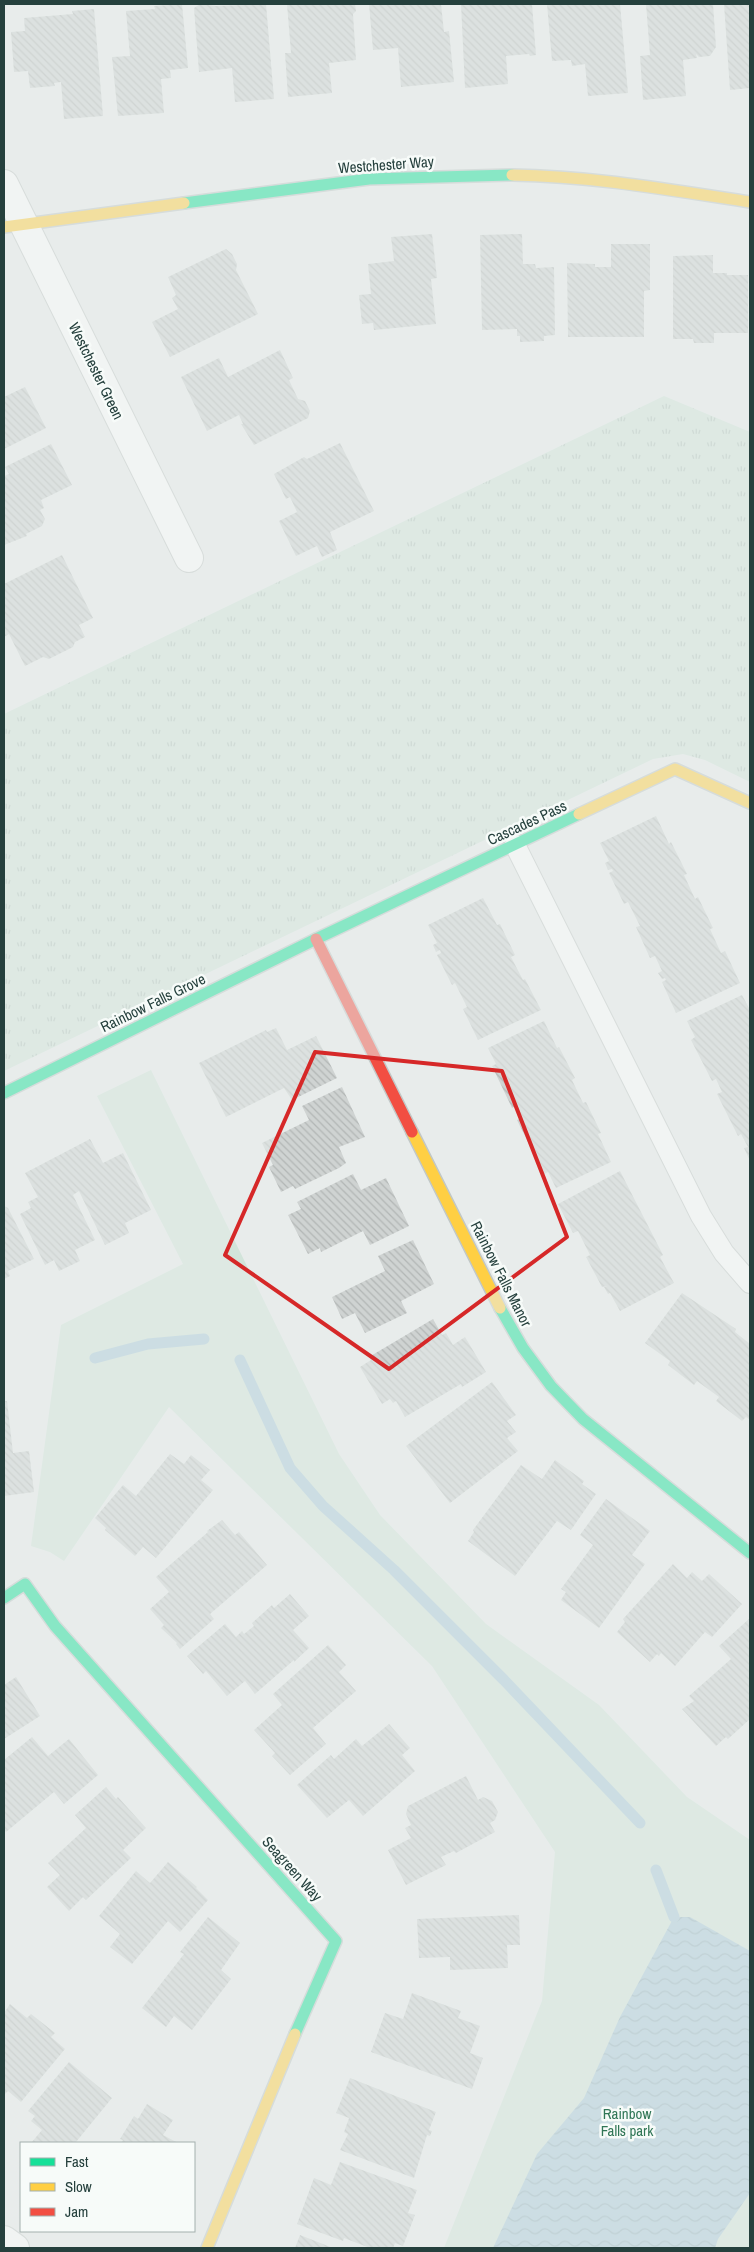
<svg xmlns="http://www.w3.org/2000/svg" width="754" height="2252" font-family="'Archivo Narrow',sans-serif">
<defs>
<pattern id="grass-tufts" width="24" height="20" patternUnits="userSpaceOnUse" patternTransform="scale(1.25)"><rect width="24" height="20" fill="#d2e4da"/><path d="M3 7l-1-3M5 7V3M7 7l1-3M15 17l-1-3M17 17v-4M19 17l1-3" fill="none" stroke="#b4c5bc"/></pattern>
<pattern id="water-waves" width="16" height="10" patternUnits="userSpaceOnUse" patternTransform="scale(1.25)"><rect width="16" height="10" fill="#abcbd9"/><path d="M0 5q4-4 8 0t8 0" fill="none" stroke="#93afbb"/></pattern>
<pattern id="building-back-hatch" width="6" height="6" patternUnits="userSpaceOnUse" patternTransform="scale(1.25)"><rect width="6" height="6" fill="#cfd3d2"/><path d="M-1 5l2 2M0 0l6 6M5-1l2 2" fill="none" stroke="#b2b6b5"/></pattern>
</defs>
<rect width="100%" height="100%" fill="#e8eceb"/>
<!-- grass -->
<path fill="url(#grass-tufts)" d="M664 396 750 432V782L705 760 683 754 653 759 4 1071V714Z"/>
<!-- green -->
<path fill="#d2e4da" d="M151 1070 339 1454 380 1515 486 1624 599 1705 687 1797 750 1840V2248H444L542 2001 555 1852 432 1666 169 1407 64 1561 50 1552 31 1546 61 1325 183 1264 97 1096Z"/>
<!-- water -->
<path fill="url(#water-waves)" d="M674 1917H690L750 1951V2193L718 2239 715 2248H493L537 2154 584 2098 620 2017Z"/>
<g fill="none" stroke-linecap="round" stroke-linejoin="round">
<!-- stream -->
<path stroke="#abcbd9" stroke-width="11" d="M95 1358 148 1344 204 1339
M240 1360 290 1468 323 1506 394 1570 504 1680 640 1823
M656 1870 674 1917"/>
</g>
<!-- building -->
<path fill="url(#building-back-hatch)" d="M182 4 188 68 170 70 171 78 161 79 164 113 118 116 112 57 130 56 126 11 155 9 154 6Z
M200 4 216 6 266 4 274 99 235 102 232 68 199 72 194 8Z
M287 4H355L356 11 353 14 356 60 329 63 332 93 288 97 285 53H291Z
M369 4H441L444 32 449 31 454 82 401 87 398 48 373 50Z
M461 4H532L536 55 530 56 529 54 506 56 508 84 465 88Z
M547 4H620L628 93 588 96 585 64 572 66 571 60 552 61Z
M646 4H713L716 47 710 56 699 57 696 54 697 58 683 60 686 96 643 100 640 56 650 55Z
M724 4H750V88L730 90Z
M94 9 103 116 64 119 61 82 54 83 55 86 30 88 28 71 14 72 11 32 25 31 24 18 73 14 72 11Z
M432 234 437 278 431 279 436 324 374 330 373 323 362 324 359 295 371 294 368 264 394 261 391 237Z
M522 234 523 264H535L536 268 554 267 555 335 544 336V341L520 342V336H517V329L482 330 480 235Z
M611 244H650V290L644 291V337H568L567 263 595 264V267H611Z
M226 249 232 254 237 264 236 270 258 314 170 357 152 322 178 309 172 298 176 295 168 277Z
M713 255V273H727V275H748V333H714V343H694L693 339H673V256Z
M280 350 293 378 289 380 298 399 305 401 310 411 308 418 254 445 241 424H243L239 415 207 431 181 377 219 358 228 377Z
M25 387 46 428 4 449V397Z
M340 443 374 511 330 532 337 550 322 557 317 546 296 556 279 521 297 512 290 497 286 499 274 474 304 457 307 459Z
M51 444 72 485 41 500 44 508 40 510 45 519 42 526 26 534 27 536 4 545V476L9 474 5 467Z
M62 555 93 618 79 625 85 637 75 642 73 647 49 659 43 657 25 666 9 634 4 637V584Z
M656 816 669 844 671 842 687 874 684 875 695 899 698 897 713 928 710 929 721 953 725 951 740 983 676 1013 662 982 666 980 665 978 662 979 658 973 662 971 655 956 650 958 636 927 640 926 628 902 624 904 609 873 613 871 612 869 608 870 605 863 609 861 600 843Z
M483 898 497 925 500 924 515 955 511 957 523 980 525 979 541 1010 478 1040 463 1009 467 1007 455 983 452 985 437 955 441 953 440 950 436 952 433 945 437 943 428 925Z
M742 995 750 1010V1161L744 1148 748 1147 741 1134 738 1136 717 1094 722 1092 716 1079 712 1081 691 1040 695 1037 687 1021Z
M544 1021 557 1048 559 1047 575 1078 572 1080 583 1103 586 1102 601 1133 598 1134 611 1162 556 1188 548 1172 544 1174 517 1120 522 1118 516 1106 512 1108 492 1066 496 1064 488 1048Z
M276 1028 287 1050 316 1036 337 1078 292 1100 284 1088 226 1117 199 1063 266 1030 267 1032Z
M342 1087 365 1137 339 1147 346 1163 339 1168 295 1189 293 1186 281 1192 269 1167 273 1165 262 1143 309 1120 302 1106Z
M90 1139 103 1163 123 1153 151 1210 125 1223 129 1233 105 1245 79 1191 73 1195 95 1240 75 1250 80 1261 59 1271 54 1260 45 1265 20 1214 31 1208 28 1202 38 1197 25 1173Z
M620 1171 663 1255 660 1257 674 1283 620 1311 610 1293 608 1294 604 1287 607 1286 602 1287 586 1257 590 1255 578 1231 573 1233 558 1204Z
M353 1174 361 1190 386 1178 409 1226 370 1245 363 1231 321 1252 320 1248 308 1254 288 1215 301 1209 297 1202Z
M4 1206 8 1208 34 1259 8 1271 10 1276 4 1279Z
M413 1240 434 1284 401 1301 407 1313 365 1333 355 1313 342 1319 332 1297 385 1271 378 1256Z
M682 1293 736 1329 735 1332 750 1344V1420L746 1417 742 1421 716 1401 719 1397 697 1381 694 1385 668 1365 670 1361 645 1343Z
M433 1319 442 1335 446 1333 453 1345 465 1337 486 1372 462 1387 461 1384 405 1417 396 1401 393 1403 390 1399 382 1404 360 1367 371 1360 369 1357Z
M492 1382 516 1415 507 1421 516 1432 507 1438 518 1451 450 1503 406 1446Z
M4 1401H7L13 1453 29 1451 34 1492 4 1496Z
M170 1454 184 1464 191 1455 210 1470 201 1480 213 1490 156 1558 143 1547 135 1556 105 1530 106 1528 95 1518 123 1485 136 1496Z
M555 1460 584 1481 582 1484 596 1494 571 1530 557 1521 515 1576 468 1541 474 1532 473 1530 521 1465 542 1479Z
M606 1499 650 1531 632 1555 645 1564 599 1628 561 1600 566 1592 561 1589 593 1545 580 1535Z
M222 1520 235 1535 239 1532 267 1565 210 1614 214 1619 180 1649 176 1644 177 1643 161 1628 164 1625 150 1609 169 1592 156 1577 208 1532 207 1531Z
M673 1564 687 1578 692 1572 702 1581 709 1574 742 1604 712 1637 705 1632 675 1666 661 1653 659 1656 657 1654 650 1662 617 1632 625 1622 623 1619Z
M290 1594 309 1616 293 1630 309 1648 294 1662V1660L255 1694 245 1681 227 1696 206 1671 203 1674 187 1656 225 1624 236 1637 242 1631 244 1634 254 1626 252 1623 272 1605 274 1608Z
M750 1618V1719L728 1739 726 1737 716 1746 682 1709 694 1701 689 1696 731 1659 719 1646Z
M328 1645 346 1665 339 1672 356 1691 313 1728 326 1744 290 1775 272 1756 275 1753 254 1730 282 1705 273 1694Z
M16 1677 40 1716 4 1739V1685Z
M389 1724 410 1748 402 1755 415 1771 363 1816 349 1800 327 1818 297 1785 331 1755 334 1759 356 1739 362 1746Z
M32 1737 48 1756 69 1739 98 1775 64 1804 54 1792 6 1832 4 1829V1760Z
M466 1776 478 1800 483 1797 492 1801 498 1812 495 1820 490 1823 495 1832 456 1853 454 1851 441 1857 446 1865 406 1885 388 1850 411 1838 405 1828 411 1825 406 1814 408 1806Z
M106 1787 116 1799 118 1797 146 1828 123 1850 131 1858 86 1900 83 1897 69 1911 47 1887 60 1875 48 1863 86 1828 75 1815Z
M168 1862 197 1887 196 1888 208 1900 180 1932 168 1921 132 1964 110 1947 120 1934 99 1916 136 1871 150 1883Z
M519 1915 520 1945H507L508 1968 450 1970V1957L419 1958 417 1919Z
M208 1917 240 1943 221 1970 231 1979 192 2030 174 2016 166 2027 142 2008 184 1954 180 1952Z
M412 1993 461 2011 458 2018 480 2026 470 2053 483 2058 472 2089 371 2052 385 2013 403 2019Z
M10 2004 27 2018 31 2014 55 2033 51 2037 65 2049 21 2102 8 2091 4 2095V2013Z
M69 2062 112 2098 76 2142 77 2143H31L42 2130 31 2121 35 2116 28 2111Z
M350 2078 436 2112 429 2130 432 2131 430 2136 427 2135 414 2178 340 2150 348 2134 344 2132 349 2118 336 2113Z
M147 2104 173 2120 163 2135 178 2143H121L123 2140 120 2139 134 2116 138 2119Z
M340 2162 417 2190 408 2213 415 2215 403 2246 395 2243 393 2248H370L344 2238 343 2241 297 2224 314 2178 331 2185Z
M300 2235 333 2248H295Z"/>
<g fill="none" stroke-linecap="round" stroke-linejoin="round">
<!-- lane casing -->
<g stroke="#c5c9c8" stroke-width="22">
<path id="lane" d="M515 845 701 1216 724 1253 750 1283"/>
</g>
<!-- street casing -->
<g stroke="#c5c9c8" stroke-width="30">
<path id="street" d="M4 184 189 558
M4 2240 15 2248"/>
</g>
<!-- fast casing -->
<g stroke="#c2c8c7" stroke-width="14">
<path id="fast" d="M184 203 369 179 512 175
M4 1093 316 939 579 814
M500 1308 523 1348 551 1386 583 1419 750 1553
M4 1598 25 1584 55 1626 336 1941 295 2034"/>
</g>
<!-- slow casing -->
<g stroke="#c2c8c7" stroke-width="14">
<path id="slow" d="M512 175C592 176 671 190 750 202
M4 227 184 203
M579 814 675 769 750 803
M412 1132 500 1308
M207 2248 295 2034"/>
</g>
<!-- jam casing -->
<g stroke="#c2c8c7" stroke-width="14">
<path id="jam" d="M316 939 412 1132"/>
</g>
<!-- lane -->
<use href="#lane" stroke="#fcfcfc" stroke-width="20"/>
<!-- street -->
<use href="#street" stroke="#fcfcfc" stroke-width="28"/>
<!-- fast -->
<use href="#fast" stroke="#16e098" stroke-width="11"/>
<!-- slow -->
<use href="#slow" stroke="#ffcf43" stroke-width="11"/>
<!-- jam -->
<use href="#jam" stroke="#f24e42" stroke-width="11"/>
</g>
<!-- marked area -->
<path d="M0 0H754V2252H0ZM315 1052 502 1071 567 1237 389 1369 225 1255Z" fill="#e8eceb" fill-opacity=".55" fill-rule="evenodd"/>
<path fill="none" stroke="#d62828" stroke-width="4" stroke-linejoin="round" d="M315 1052 502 1071 567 1237 389 1369 225 1255Z"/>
<g text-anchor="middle" stroke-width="5" stroke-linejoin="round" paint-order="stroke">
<!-- street labels -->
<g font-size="15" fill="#25403d" stroke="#f7fbf9">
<text transform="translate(386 165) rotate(-4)" y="5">Westchester Way</text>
<text transform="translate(96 371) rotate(64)" y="5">Westchester Green</text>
<text transform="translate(527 823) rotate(-25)" y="5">Cascades Pass</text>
<text transform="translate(153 1003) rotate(-26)" y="5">Rainbow Falls Grove</text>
<text transform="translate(501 1274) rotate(63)" y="5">Rainbow Falls Manor</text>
<text transform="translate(292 1869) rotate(48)" y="5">Seagreen Way</text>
</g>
<!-- park labels -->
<g font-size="15" fill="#307656" stroke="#f7fbf9">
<text x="627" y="2119">Rainbow<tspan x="627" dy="17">Falls park</tspan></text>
</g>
</g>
<!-- border -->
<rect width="754" height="2252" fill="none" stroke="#25403d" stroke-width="10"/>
<!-- legend -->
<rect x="20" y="2142" width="175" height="90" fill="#f7fbf9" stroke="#a3b0ae"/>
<rect x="30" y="2158" width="25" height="8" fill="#16e098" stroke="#a3b0ae"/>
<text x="65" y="2167" font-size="15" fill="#25403d">Fast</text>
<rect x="30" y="2183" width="25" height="8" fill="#ffcf43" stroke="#a3b0ae"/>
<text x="65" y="2192" font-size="15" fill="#25403d">Slow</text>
<rect x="30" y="2208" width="25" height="8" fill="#f24e42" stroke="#a3b0ae"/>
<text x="65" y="2217" font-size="15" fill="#25403d">Jam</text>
</svg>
